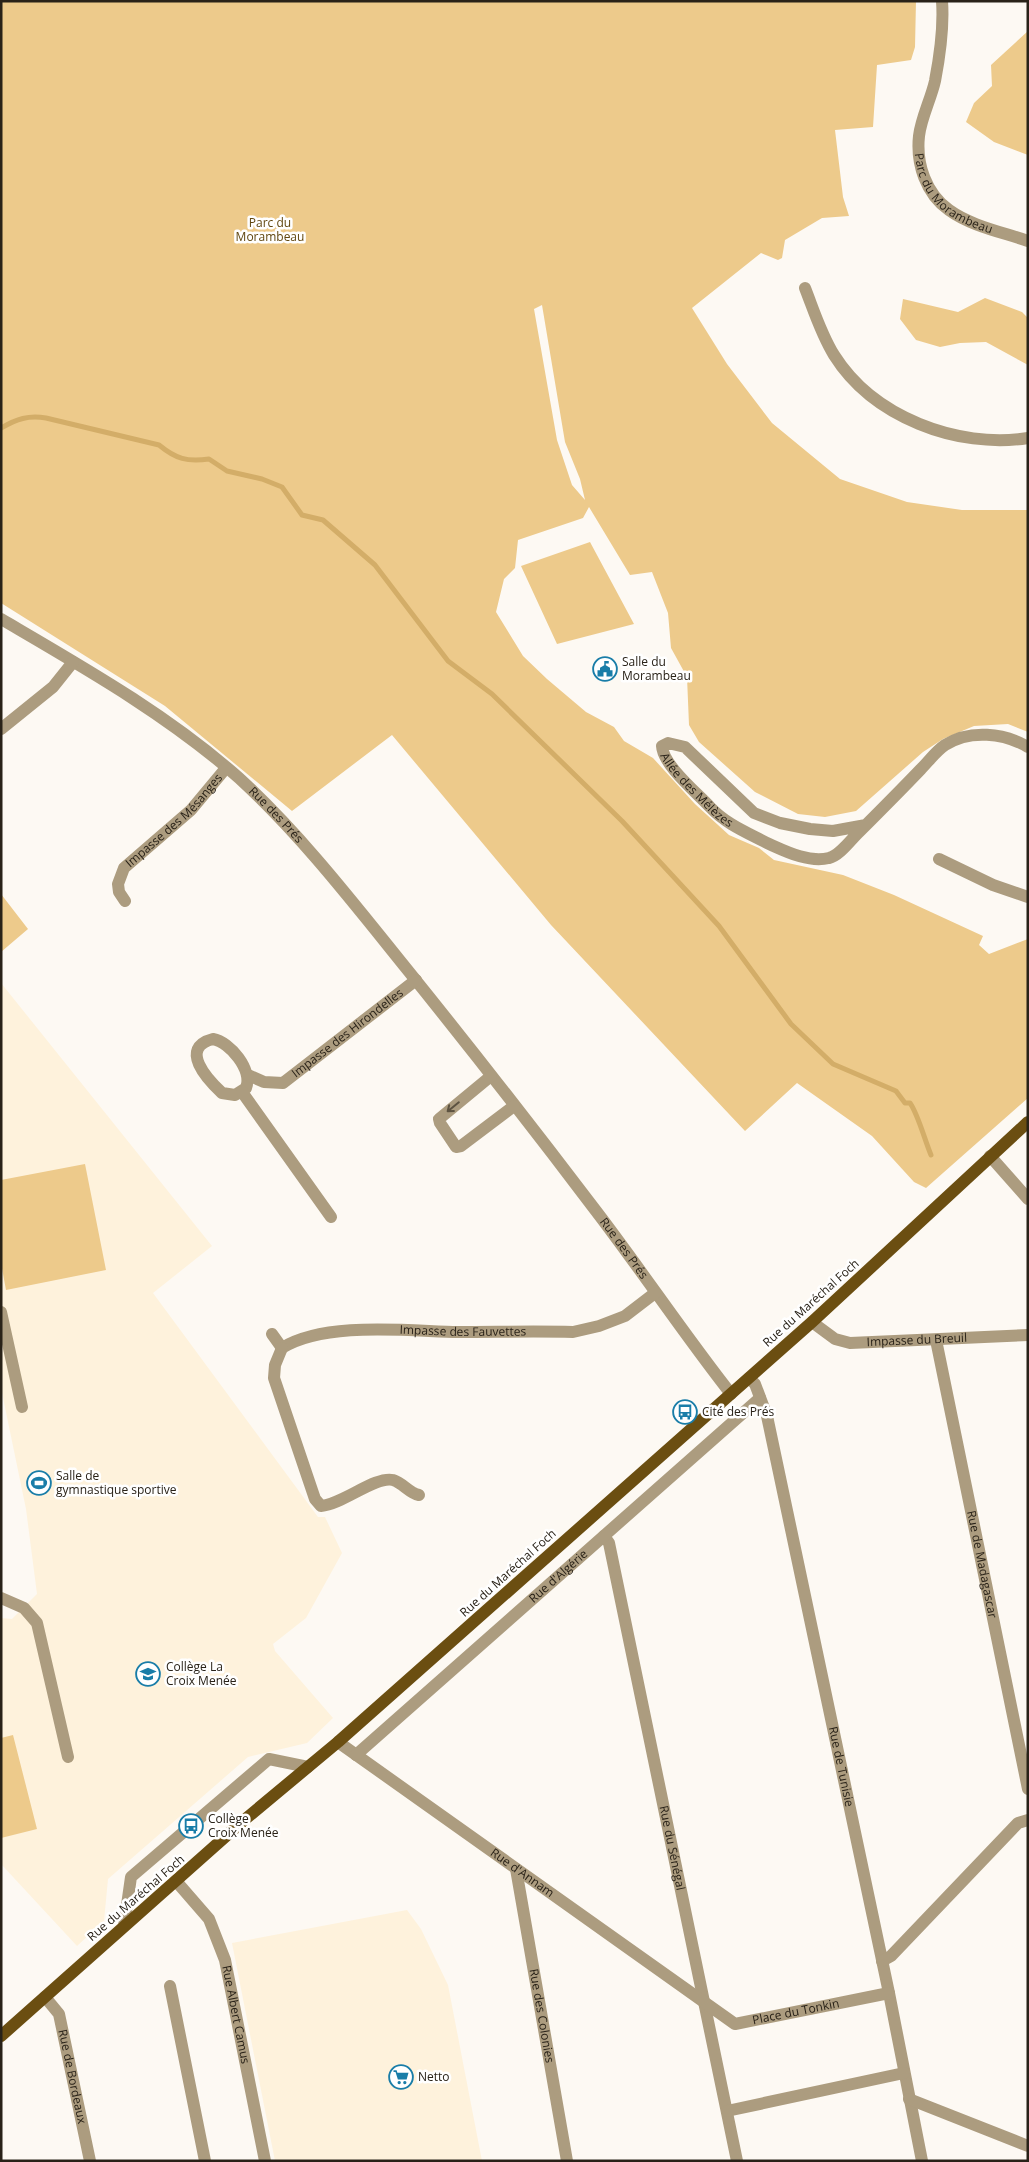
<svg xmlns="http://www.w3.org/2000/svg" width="1029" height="2162" font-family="'Open Sans',sans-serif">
<rect width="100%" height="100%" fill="#fdf9f3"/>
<!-- built -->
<path fill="#fef2dc" d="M1 983 212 1246 153 1293 318 1517H325L342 1553 306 1618 273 1644 275 1651 333 1718 307 1743 248 1757 108 1879 104 1921 77 1946 1 1864V1618L12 1619 37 1594 26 1509 1 1388Z
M407 1910 421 1929 448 1985 482 2161H275L232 1943Z"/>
<!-- green -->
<path fill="#edca8b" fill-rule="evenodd" d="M1 1H916L915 47 911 60 877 65 873 127 835 130 843 197 849 216 822 218 785 240 782 258 778 260 761 253 692 308 727 364 772 423 840 479 907 502 962 510H1028V732L1008 724 974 726 943 739 923 752 856 811 825 817 798 814 755 792 699 742 689 725 687 677 671 648 668 613 652 572 630 575 589 507 583 518 518 540 515 568 504 579 496 612 523 656 547 679 586 712 614 727 624 741 653 758 695 804 729 835 759 848 774 860 843 875 894 895 983 936 979 945 989 954 1028 939V1098L926 1188 914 1182 872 1136 797 1083 745 1131 551 925 392 735 292 811 165 706 1 603ZM542 305 565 442 580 479 585 500 572 485 557 440 534 309Z
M1028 31V155L994 142 966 122 974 103 992 86 991 65Z
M985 298 1022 312 1028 318V365L986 342 960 343 940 347 916 340 900 319 903 299 958 312Z
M590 542 634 624 557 644 521 566Z
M1 894 28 929 1 952Z
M85 1164 106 1270 6 1290 1 1263V1180Z
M13 1735 37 1829 1 1838V1738Z"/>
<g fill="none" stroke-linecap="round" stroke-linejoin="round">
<!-- stream -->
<path stroke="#d3ad68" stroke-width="5" d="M1 428C17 419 28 415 46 418L159 445C176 459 187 462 209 459L227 471 262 479 282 487 302 515 323 520 375 565 448 661 492 694 622 821 719 926 791 1024 833 1064 896 1091 905 1103H910C918 1114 925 1141 931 1155"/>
<!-- minor -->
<g stroke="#ac9c7f" stroke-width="12">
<path id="s1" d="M942 1C944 28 940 55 935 81 931 99 921 118 919 136 916 164 926 194 949 210 971 226 1002 232 1028 241"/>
<path d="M805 288C814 311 821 334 834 355 873 417 957 449 1028 438"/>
<path id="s2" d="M1 619C83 667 168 715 239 778 303 837 355 905 410 973 472 1050 533 1128 593 1207 640 1268 683 1333 731 1394"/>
<path d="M1 729 53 687 73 662"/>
<path id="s3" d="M866 825 833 831 810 829 780 823 754 813 685 747 668 743 662 746C663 765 696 792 710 807 726 824 746 832 767 843 785 851 808 863 829 858 839 856 850 841 857 834 879 812 900 791 921 769 928 762 936 751 945 745 970 729 1004 733 1028 747"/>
<path d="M939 859 993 885 1028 897"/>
<path id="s4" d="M125 901 119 892 118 884 124 868 191 810 226 768"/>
<path d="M213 1039C230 1042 253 1070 246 1088L235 1095 222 1093C208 1080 178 1048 213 1039Z"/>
<path id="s5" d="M248 1075 264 1082 283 1083 416 980"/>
<path d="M491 1076 439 1119 440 1123 456 1147 461 1146 514 1106"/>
<path d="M242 1092 331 1217"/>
<path d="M990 1156 1028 1199"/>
<path d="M1 1312 22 1407"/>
<path id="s6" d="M812 1322 835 1339 850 1343 1028 1335"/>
<path id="s7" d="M272 1334 282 1348C325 1321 408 1331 458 1332 497 1332 535 1331 573 1332L599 1326 625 1316 655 1293"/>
<path id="s8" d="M936 1340 1028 1789"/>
<path d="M282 1348 275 1365 274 1378 315 1499 321 1506C343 1504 375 1476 393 1480 403 1483 409 1493 419 1495"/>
<path id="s9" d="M749 1378 755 1384 767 1416 889 1993 922 2161"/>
<path id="s10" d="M604 1536 609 1543 737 2161"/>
<path d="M1 1598 24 1608 37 1623 68 1757"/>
<path id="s11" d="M338 1742 735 2024 889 1993"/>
<path id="s12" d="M356 1755 760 1398"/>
<path id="s13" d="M516 1869 567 2161"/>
<path id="s14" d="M176 1881 209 1919 225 1960 265 2161"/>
<path d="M124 1926 131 1877 269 1759 308 1767"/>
<path d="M882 1961 891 1956 1018 1823 1028 1820"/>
<path d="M170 1986 205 2161"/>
<path id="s15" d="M45 1997 59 2014 90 2161"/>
<path d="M909 2099 1028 2146"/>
<path d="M727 2111 904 2073"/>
</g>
<!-- major -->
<path stroke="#6b4e11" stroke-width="12" d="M1 2036 243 1821 338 1742 812 1322 1028 1122"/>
</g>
<!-- one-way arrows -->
<defs><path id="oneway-shaft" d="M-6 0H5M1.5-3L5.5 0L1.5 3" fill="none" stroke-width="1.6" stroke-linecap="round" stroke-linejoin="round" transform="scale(1.25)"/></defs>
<use stroke="#5d5341" href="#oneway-shaft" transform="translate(453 1107) rotate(141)"/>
<!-- icons -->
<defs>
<g id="civic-ring" transform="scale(1.25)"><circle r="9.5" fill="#fff" stroke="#197da8" stroke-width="1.5"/><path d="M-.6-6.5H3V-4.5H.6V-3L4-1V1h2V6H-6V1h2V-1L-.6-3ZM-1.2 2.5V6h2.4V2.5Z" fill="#197da8"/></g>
<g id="bus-ring" transform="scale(1.25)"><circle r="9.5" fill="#fff" stroke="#197da8" stroke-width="1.5"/><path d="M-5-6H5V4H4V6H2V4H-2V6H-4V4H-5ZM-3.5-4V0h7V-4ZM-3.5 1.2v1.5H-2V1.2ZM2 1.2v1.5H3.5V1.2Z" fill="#197da8"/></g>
<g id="stadium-ring" transform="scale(1.25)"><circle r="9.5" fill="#fff" stroke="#197da8" stroke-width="1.5"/><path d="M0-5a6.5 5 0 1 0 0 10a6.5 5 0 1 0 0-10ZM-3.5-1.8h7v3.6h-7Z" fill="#197da8"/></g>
<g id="school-ring" transform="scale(1.25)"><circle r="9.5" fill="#fff" stroke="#197da8" stroke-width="1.5"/><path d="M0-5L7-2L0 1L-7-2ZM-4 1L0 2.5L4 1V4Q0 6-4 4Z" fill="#197da8"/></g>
<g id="supermarket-ring" transform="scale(1.25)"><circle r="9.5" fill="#fff" stroke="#197da8" stroke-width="1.5"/><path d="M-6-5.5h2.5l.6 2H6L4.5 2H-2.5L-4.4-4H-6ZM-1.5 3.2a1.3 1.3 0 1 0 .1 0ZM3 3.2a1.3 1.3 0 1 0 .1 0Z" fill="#197da8"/></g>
</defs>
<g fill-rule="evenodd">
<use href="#civic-ring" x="605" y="669"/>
<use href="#bus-ring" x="685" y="1412"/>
<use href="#stadium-ring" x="39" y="1483"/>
<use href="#school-ring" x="148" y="1674"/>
<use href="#bus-ring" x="191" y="1826"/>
<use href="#supermarket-ring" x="401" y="2077"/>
</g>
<g text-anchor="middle" stroke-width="5" stroke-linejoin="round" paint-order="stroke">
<!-- street labels -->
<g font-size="12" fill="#292218" stroke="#fff">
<text dy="4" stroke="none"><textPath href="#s1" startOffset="212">Parc du Morambeau</textPath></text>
<text dy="4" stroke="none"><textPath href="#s3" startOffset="292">Allée des Mélèzes</textPath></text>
<text dy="4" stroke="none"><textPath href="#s2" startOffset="339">Rue des Prés</textPath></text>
<text dy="4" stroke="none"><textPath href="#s4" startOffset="105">Impasse des Mésanges</textPath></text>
<text dy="4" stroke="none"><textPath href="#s5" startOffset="118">Impasse des Hirondelles</textPath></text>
<text dy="4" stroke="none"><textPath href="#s2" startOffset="895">Rue des Prés</textPath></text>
<text transform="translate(811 1303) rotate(-42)" y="4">Rue du Maréchal Foch</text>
<text dy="4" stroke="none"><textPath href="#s7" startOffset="201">Impasse des Fauvettes</textPath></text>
<text dy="4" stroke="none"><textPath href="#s6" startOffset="111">Impasse du Breuil</textPath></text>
<text dy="4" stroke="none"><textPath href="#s8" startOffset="229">Rue de Madagascar</textPath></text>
<text transform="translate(508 1573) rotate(-42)" y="4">Rue du Maréchal Foch</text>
<text dy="4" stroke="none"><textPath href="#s12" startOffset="270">Rue d'Algérie</textPath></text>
<text dy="4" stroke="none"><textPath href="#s9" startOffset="401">Rue de Tunisie</textPath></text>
<text dy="4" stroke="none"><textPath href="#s10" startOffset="320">Rue du Sénégal</textPath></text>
<text dy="4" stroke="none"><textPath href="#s11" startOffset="226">Rue d'Annam</textPath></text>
<text transform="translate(136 1898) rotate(-41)" y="4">Rue du Maréchal Foch</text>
<text dy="4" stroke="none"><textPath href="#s11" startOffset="549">Place du Tonkin</textPath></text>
<text dy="4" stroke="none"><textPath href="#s14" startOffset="150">Rue Albert Camus</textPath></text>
<text dy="4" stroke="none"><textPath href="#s13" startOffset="149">Rue des Colonies</textPath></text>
<text dy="4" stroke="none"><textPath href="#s15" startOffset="86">Rue de Bordeaux</textPath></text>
</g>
<!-- park labels -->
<g font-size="12" fill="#614710" stroke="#fff">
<text x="270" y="227">Parc du<tspan x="270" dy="14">Morambeau</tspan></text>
</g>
<!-- poi labels -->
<g font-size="12" fill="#292218" stroke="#fff" text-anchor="start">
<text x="622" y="666">Salle du<tspan x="622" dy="14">Morambeau</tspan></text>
<text x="702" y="1416">Cité des Prés</text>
<text x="56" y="1480">Salle de<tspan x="56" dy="14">gymnastique sportive</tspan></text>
<text x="166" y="1671">Collège La<tspan x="166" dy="14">Croix Menée</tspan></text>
<text x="208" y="1823">Collège<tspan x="208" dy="14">Croix Menée</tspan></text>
<text x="418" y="2081">Netto</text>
</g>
</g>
<!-- border -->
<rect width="1029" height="2162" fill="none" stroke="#292218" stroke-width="5"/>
</svg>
